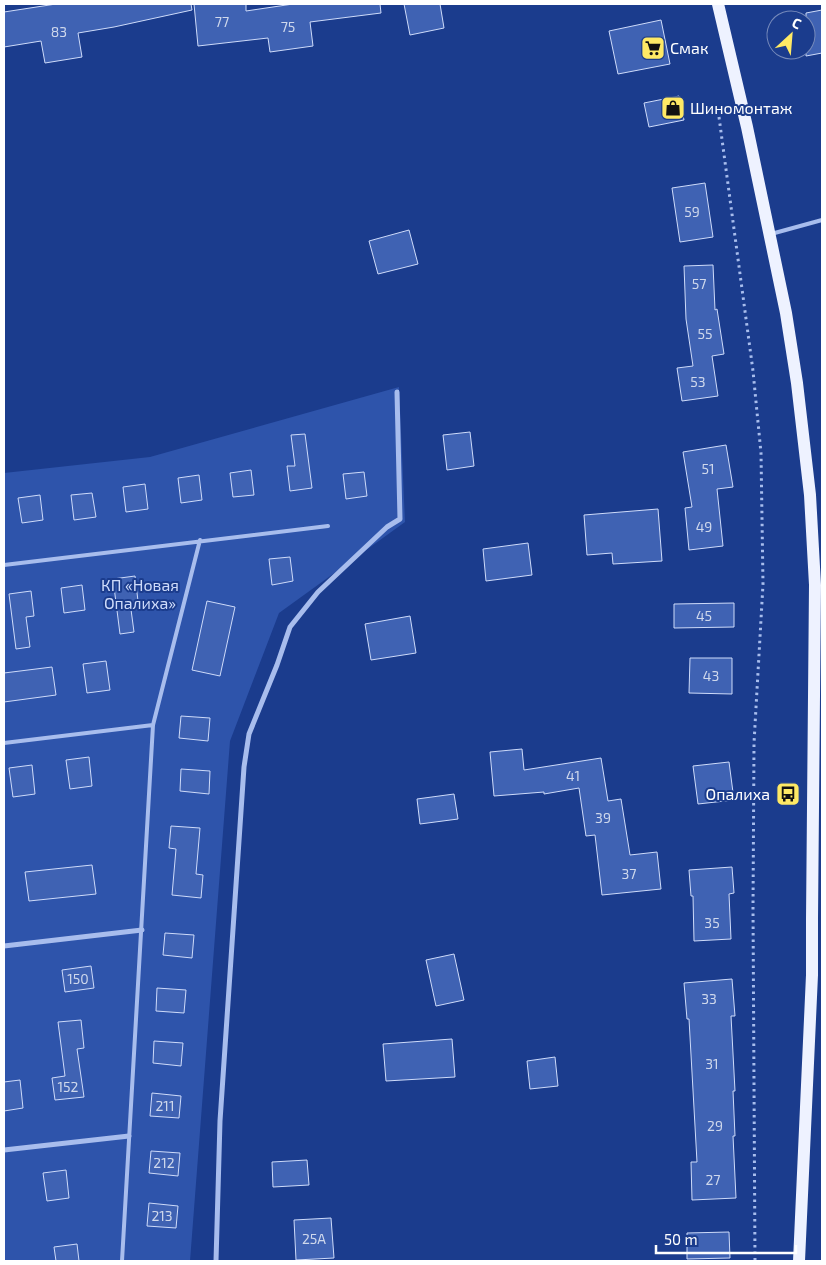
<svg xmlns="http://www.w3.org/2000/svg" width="826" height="1265" font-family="'Exo 2',sans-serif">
<rect width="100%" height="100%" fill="#1b3c8d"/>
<!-- green -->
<path fill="#2e54ab" d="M399 387 405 522 279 613 230 741 190 1261H4V473L150 457Z"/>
<!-- building -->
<path fill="#3f62b3" stroke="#cedbfa" d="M56 4H191L192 10 114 27 78 33 82 57 45 63 41 41 4 47V12Z
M194 4H246V11L293 4H380L381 13 310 22 313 46 270 52 268 38 198 46Z
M404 4H440L444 28 410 35Z
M822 10V53L806 56V13Z
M661 20 670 64 618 74 609 31Z
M679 96 684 120 649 127 644 103Z
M705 183 713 237 680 242 672 188Z
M409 230 418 264 378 274 369 241Z
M713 265 715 310 717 309 724 354 712 356 718 396 682 401 677 368 693 366 686 319 684 266Z
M470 432 474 466 447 470 443 435Z
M305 434 312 488 290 491 287 466H295L291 435Z
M726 445 733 487 717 489 723 546 689 550 685 508 692 507 683 452Z
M251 470 254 495 233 497 230 473Z
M364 472 367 496 346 499 343 474Z
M199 475 202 500 181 503 178 478Z
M145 484 148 509 126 512 123 487Z
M92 493 96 517 74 520 71 495Z
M40 495 43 520 22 523 18 498Z
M658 509 662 561 613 564 612 553 587 555 584 515Z
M528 543 532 575 486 581 483 549Z
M290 557 293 581 272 585 269 559Z
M135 576 138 601 130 602 134 632 120 634 113 579Z
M82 585 85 610 64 613 61 588Z
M31 591 34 616 26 617 30 647 16 649 9 594Z
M207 601 235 607 220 676 192 670Z
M734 603V627L674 628V604Z
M410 616 416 653 371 660 365 624Z
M690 658H732V694L689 693Z
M106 661 110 690 87 693 83 664Z
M52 667 56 695 4 702V673Z
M181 716 210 718 208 741 179 738Z
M522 749 524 770 601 758 608 801 621 799 630 855 657 852 661 889 602 895 595 835 586 836 579 788 544 794V792L494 796 490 752Z
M89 757 92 786 70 789 66 760Z
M729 762 734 800 698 804 693 766Z
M32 765 35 794 13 797 9 768Z
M181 769 210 771 209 794 180 791Z
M454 794 458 819 420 824 417 799Z
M171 826 200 828 196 874 203 875 201 898 172 895 176 849 169 848Z
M92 865 96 894 29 901 25 872Z
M732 867 734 893 729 894 731 939 694 941 693 896H691L689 870Z
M165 933 194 935 192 958 163 955Z
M454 954 464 1000 436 1006 426 960Z
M91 966 94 988 65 992 62 970Z
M732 979 735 1016H731L735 1091H733L735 1136H733L736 1198 692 1200 691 1162H697L689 1019H687L684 983Z
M157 988 186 990 184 1013 156 1011Z
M81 1020 84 1048 77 1049 84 1097 55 1100 52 1078 65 1076 58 1022Z
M452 1039 455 1077 386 1081 383 1044Z
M154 1041 183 1043 181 1066 153 1063Z
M555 1057 558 1086 530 1089 527 1061Z
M20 1080 23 1108 4 1111V1082Z
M152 1093 181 1096 179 1118 150 1116Z
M151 1151 180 1153 178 1176 149 1173Z
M307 1160 309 1185 273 1187 272 1162Z
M66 1170 69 1198 47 1201 43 1173Z
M149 1203 178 1206 176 1228 147 1226Z
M331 1218 334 1258 296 1260 294 1220Z
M729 1232 730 1258 687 1259V1233Z
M77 1244 79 1261H56L54 1247Z"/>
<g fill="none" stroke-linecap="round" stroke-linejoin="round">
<!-- path -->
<path stroke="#a8bded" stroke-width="3" stroke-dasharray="2.5 4" stroke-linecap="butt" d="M719 117 753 371 761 453 763 584 754 743 753 908 755 1261"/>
<!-- service -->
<path stroke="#a8bded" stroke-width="4" d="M771 234 822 220
M4 565 328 526
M4 743 153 725
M122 1261 153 725 200 540"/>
<!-- minor -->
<path stroke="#a8bded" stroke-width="5" d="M4 946 142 930
M4 1150 129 1136
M216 1261 220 1121 244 767 249 734 277 665 290 627 318 592 387 527 400 519 397 392"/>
<!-- primary -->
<path stroke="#eef2ff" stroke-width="12" d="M718 4 747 127 786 313 797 383 810 495 815 585 812 919V975L799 1261"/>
</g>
<!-- icons -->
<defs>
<g id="supermarket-square" transform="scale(1.25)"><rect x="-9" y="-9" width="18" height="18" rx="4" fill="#fee965" stroke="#1b3c8d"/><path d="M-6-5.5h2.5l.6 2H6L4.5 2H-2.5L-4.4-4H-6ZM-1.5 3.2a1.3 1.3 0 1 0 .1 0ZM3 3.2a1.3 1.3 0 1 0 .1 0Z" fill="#111"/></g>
<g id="shop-square" transform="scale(1.25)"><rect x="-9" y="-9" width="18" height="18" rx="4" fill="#fee965" stroke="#1b3c8d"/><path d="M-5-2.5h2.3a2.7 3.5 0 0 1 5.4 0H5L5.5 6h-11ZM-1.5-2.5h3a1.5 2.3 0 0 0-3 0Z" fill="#111"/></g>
<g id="bus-square" transform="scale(1.25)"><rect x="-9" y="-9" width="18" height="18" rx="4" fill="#fee965" stroke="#1b3c8d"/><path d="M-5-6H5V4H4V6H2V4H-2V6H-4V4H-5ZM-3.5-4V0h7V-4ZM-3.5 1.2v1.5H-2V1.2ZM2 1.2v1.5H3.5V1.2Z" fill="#111"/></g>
</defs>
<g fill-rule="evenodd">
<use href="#supermarket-square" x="653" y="48"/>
<use href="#shop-square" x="673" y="108"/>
<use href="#bus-square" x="788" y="794"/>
</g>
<g text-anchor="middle" stroke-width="4" stroke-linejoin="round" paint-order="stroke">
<!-- number labels -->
<g font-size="14" fill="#cfd8ec">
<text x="222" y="27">77</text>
<text x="288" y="32">75</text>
<text x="59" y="37">83</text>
<text x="692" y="217">59</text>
<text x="699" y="289">57</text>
<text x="705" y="339">55</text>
<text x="698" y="387">53</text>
<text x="708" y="474">51</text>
<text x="704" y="532">49</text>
<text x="704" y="621">45</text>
<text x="711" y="681">43</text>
<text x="573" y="781">41</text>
<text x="603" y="823">39</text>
<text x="629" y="879">37</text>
<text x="712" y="928">35</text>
<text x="78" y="984">150</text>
<text x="709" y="1004">33</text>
<text x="712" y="1069">31</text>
<text x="68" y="1092">152</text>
<text x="165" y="1111">211</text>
<text x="715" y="1131">29</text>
<text x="164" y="1168">212</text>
<text x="713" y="1185">27</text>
<text x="162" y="1221">213</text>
<text x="314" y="1244">25А</text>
</g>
<!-- poi labels -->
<g font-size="16" fill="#fff" stroke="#1b3c8d" text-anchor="start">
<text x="670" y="54">Смак</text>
<text x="690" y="114">Шиномонтаж</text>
<text x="770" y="800" text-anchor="end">Опалиха</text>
</g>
<!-- park labels -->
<g font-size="16" fill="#cedbfa" stroke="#1b3c8d">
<text x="140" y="591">КП «Новая<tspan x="140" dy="18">Опалиха»</tspan></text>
</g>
</g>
<!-- border -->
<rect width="826" height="1265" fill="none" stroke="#ffffff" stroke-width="10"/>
<!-- north arrow -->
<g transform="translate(791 35) rotate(26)"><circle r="24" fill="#1b3c8d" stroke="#768abb"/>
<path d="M0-4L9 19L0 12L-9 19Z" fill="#fee965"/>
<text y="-8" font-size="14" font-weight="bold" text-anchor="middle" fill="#ffffff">С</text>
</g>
<!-- scale -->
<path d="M656 1245v8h140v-8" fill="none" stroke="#ffffff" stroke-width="2.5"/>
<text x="664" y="1245" font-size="15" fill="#ffffff" stroke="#1b3c8d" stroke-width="4" paint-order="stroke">50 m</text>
</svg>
